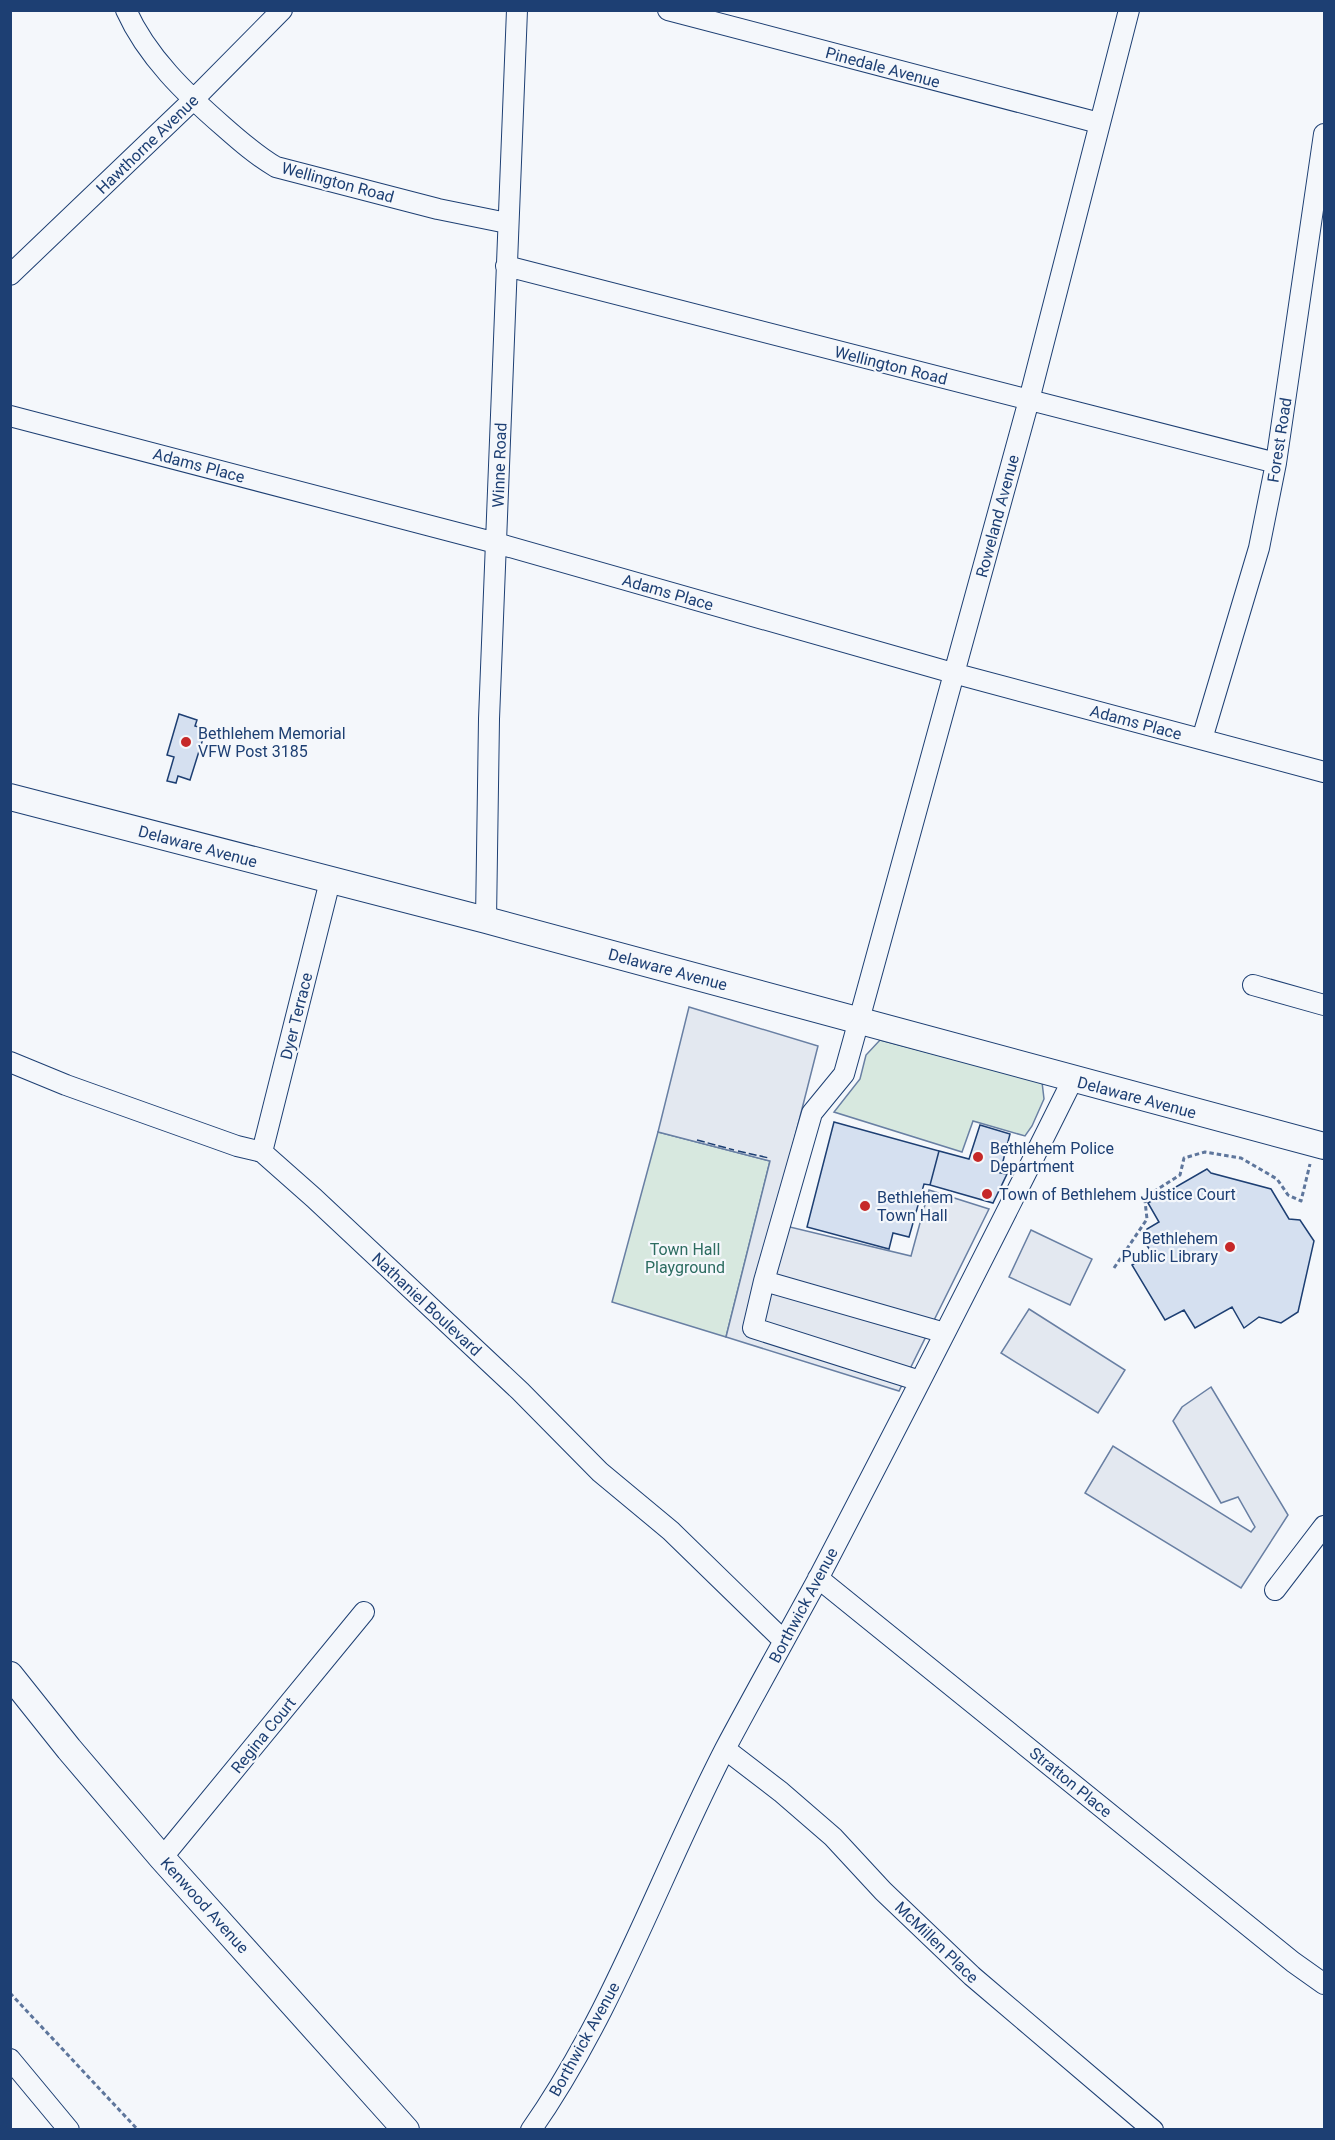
<svg xmlns="http://www.w3.org/2000/svg" width="1335" height="2140" font-family="Roboto,sans-serif">
<rect width="100%" height="100%" fill="#f4f7fb"/>
<!-- green -->
<path fill="#d7e8df" stroke="#687fa3" stroke-width="1.5" d="M880 1040 1042 1082 1044 1099 1032 1126 1025 1136 973 1121 962 1152 834 1112 860 1079 866 1055Z
M658 1132 770 1161 726 1337 612 1302Z"/>
<!-- parking -->
<path fill="#e3e8f0" stroke="#687fa3" stroke-width="1.5" d="M689 1007 818 1046 773 1223 911 1256 929 1190 989 1209 899 1391 726 1337 770 1161 658 1132Z
M1031 1230 1092 1259 1070 1305 1009 1277Z
M1029 1309 1125 1370 1098 1413 1001 1353Z
M1211 1387 1288 1515 1241 1588 1085 1493 1113 1446 1251 1532 1255 1527 1238 1497 1221 1503 1173 1421 1182 1407Z"/>
<!-- building -->
<path fill="#d5e0f0" stroke="#1d3f73" stroke-width="1.5" d="M179 714 197 720 195 726 206 729 190 780 178 776 176 783 167 781 174 757 167 755Z
M834 1122 939 1151 930 1185 924 1184 909 1237 893 1233 889 1249 807 1227Z
M980 1125 1010 1134 1000 1173 1007 1174 993 1203 930 1185 939 1151 969 1159Z
M1207 1169 1211 1173 1271 1189 1289 1219 1300 1220 1314 1241 1298 1312 1281 1323 1259 1317 1244 1328 1232 1307 1195 1328 1184 1310 1165 1320 1132 1265 1152 1253 1144 1241 1147 1229 1159 1222 1148 1203Z"/>
<g fill="none" stroke-linecap="round" stroke-linejoin="round">
<!-- minor casing -->
<g stroke="#1d3f73" stroke-width="22">
<path id="minor" d="M126 10C147 57 186 94 224 127 241 142 257 156 276 167L438 209 507 223
M668 10 1099 123
M506 266 1276 463
M10 275 193 100 282 10
M10 416 496 543 953 673 1324 772
M1202 739 1259 548 1276 463 1324 134
M486 920 489 719 517 10
M1253 985 1324 1005
M10 1062 66 1085 237 1146 262 1152 314 1198 520 1391 600 1472 671 1531 784 1641
M262 1152 330 881
M764 1281 945 1333
M920 1381 753 1328 764 1281 812 1113 844 1074 859 1020 1029 400 1129 10
M818 1578 1293 1962 1324 1984
M1275 1590 1324 1526
M725 1749 781 1792 833 1837 883 1891 972 1976 1153 2130
M162 1858 364 1612
M10 2059 69 2130
M531 2130C613 2013 660 1875 725 1749 756 1691 788 1634 819 1577 905 1412 990 1246 1073 1079"/>
</g>
<!-- major casing -->
<g stroke="#1d3f73" stroke-width="28">
<path id="major" d="M10 797 486 920 1324 1146
M10 1675 69 1749 162 1858 406 2130"/>
</g>
<!-- path -->
<path stroke="#5e769c" stroke-width="3" stroke-dasharray="4.5 3" stroke-linecap="butt" d="M1114 1268 1147 1219 1145 1201 1150 1194 1180 1175 1184 1158 1205 1152 1241 1158 1277 1179 1288 1195 1301 1201 1310 1164
M10 1993 138 2130"/>
<!-- minor -->
<use href="#minor" stroke="#f4f7fb" stroke-width="20"/>
<!-- major -->
<use href="#major" stroke="#f4f7fb" stroke-width="26"/>
<!-- fence -->
<path stroke="#1d3f73" stroke-width="1.5" stroke-dasharray="8 3" stroke-linecap="butt" d="M697 1140 734 1150
M738 1151 769 1158"/>
</g>
<!-- markers -->
<g fill="#c62828" stroke="#f4f7fb" stroke-width="2">
<circle cx="186" cy="742" r="6"/>
<circle cx="978" cy="1157" r="6"/>
<circle cx="987" cy="1194" r="6"/>
<circle cx="865" cy="1206" r="6"/>
<circle cx="1230" cy="1247" r="6"/>
</g>
<g text-anchor="middle" stroke-width="4.5" stroke-linejoin="round" paint-order="stroke">
<!-- street labels -->
<g font-size="16" fill="#1d3f73" stroke="#f4f7fb">
<text transform="translate(883 67) rotate(15)" y="6">Pinedale Avenue</text>
<text transform="translate(147 144) rotate(-44)" y="6">Hawthorne Avenue</text>
<text transform="translate(338 182) rotate(15)" y="6">Wellington Road</text>
<text transform="translate(891 365) rotate(14)" y="6">Wellington Road</text>
<text transform="translate(1279 440) rotate(-81)" y="6">Forest Road</text>
<text transform="translate(199 465) rotate(15)" y="6">Adams Place</text>
<text transform="translate(499 465) rotate(-88)" y="6">Winne Road</text>
<text transform="translate(997 516) rotate(-75)" y="6">Roweland Avenue</text>
<text transform="translate(668 592) rotate(16)" y="6">Adams Place</text>
<text transform="translate(1136 722) rotate(15)" y="6">Adams Place</text>
<text transform="translate(198 846) rotate(15)" y="6">Delaware Avenue</text>
<text transform="translate(668 969) rotate(15)" y="6">Delaware Avenue</text>
<text transform="translate(296 1016) rotate(-76)" y="6">Dyer Terrace</text>
<text transform="translate(1137 1097) rotate(15)" y="6">Delaware Avenue</text>
<text transform="translate(427 1304) rotate(43)" y="6">Nathaniel Boulevard</text>
<text transform="translate(803 1605) rotate(-62)" y="6">Borthwick Avenue</text>
<text transform="translate(263 1735) rotate(-51)" y="6">Regina Court</text>
<text transform="translate(1071 1782) rotate(39)" y="6">Stratton Place</text>
<text transform="translate(205 1905) rotate(48)" y="6">Kenwood Avenue</text>
<text transform="translate(937 1942) rotate(44)" y="6">McMillen Place</text>
<text transform="translate(584 2039) rotate(-61)" y="6">Borthwick Avenue</text>
</g>
<!-- poi labels -->
<g font-size="16" fill="#1d3f73" stroke="#f4f7fb" text-anchor="start">
<text x="198" y="739">Bethlehem Memorial<tspan x="198" dy="18">VFW Post 3185</tspan></text>
<text x="990" y="1154">Bethlehem Police<tspan x="990" dy="18">Department</tspan></text>
<text x="999" y="1200">Town of Bethlehem Justice Court</text>
<text x="877" y="1203">Bethlehem<tspan x="877" dy="18">Town Hall</tspan></text>
<text x="1218" y="1244" text-anchor="end">Bethlehem<tspan x="1218" dy="18">Public Library</tspan></text>
</g>
<!-- park labels -->
<g font-size="16" fill="#2c6c60" stroke="#f4f7fb">
<text x="685" y="1255">Town Hall<tspan x="685" dy="18">Playground</tspan></text>
</g>
</g>
<!-- border -->
<rect width="1335" height="2140" fill="none" stroke="#1d3f73" stroke-width="24"/>
</svg>
